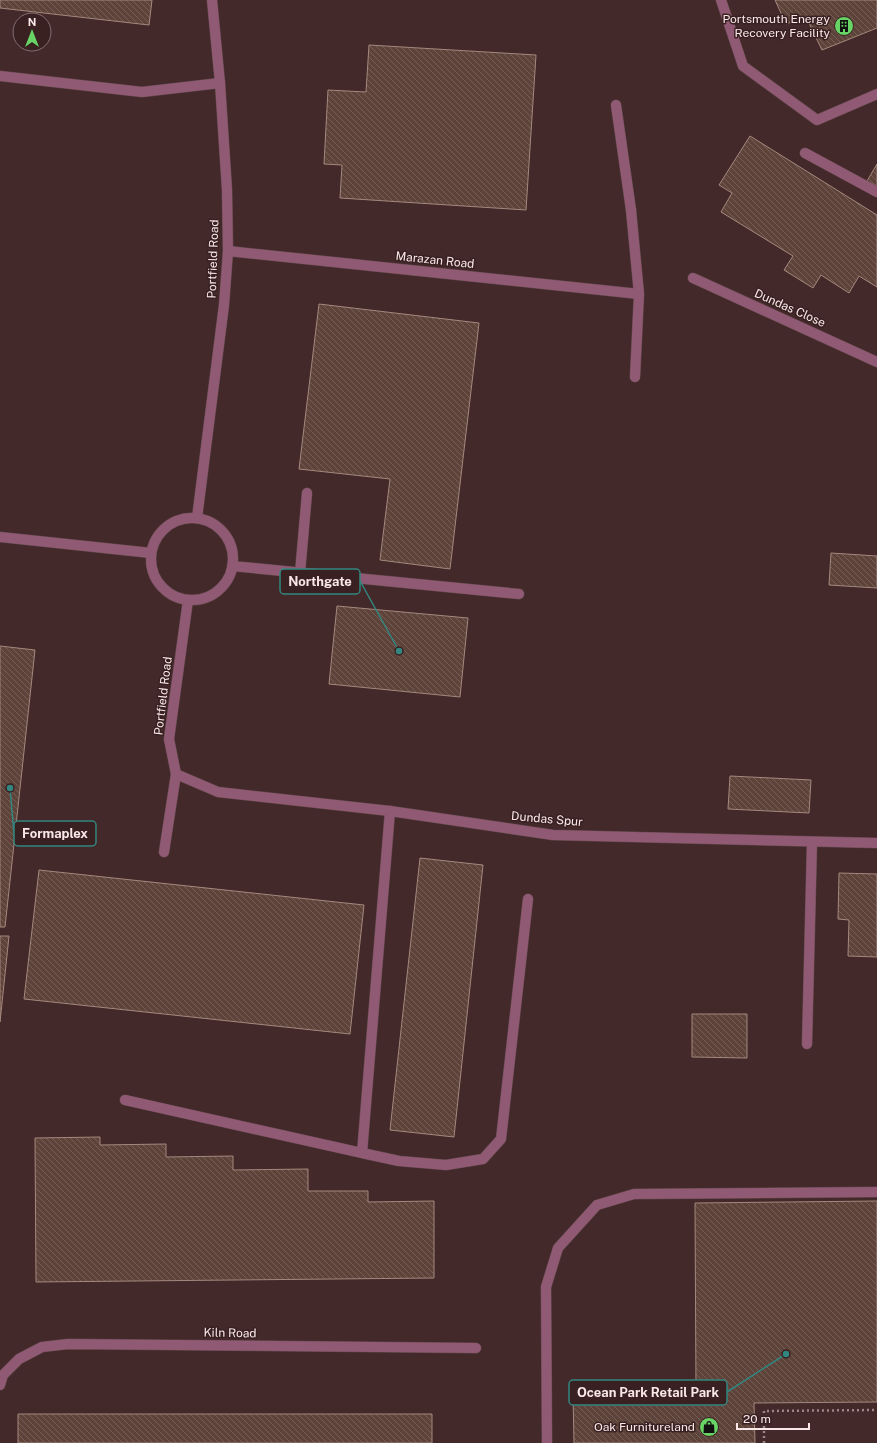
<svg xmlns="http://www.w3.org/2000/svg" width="877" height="1443" font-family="'Public Sans',sans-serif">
<defs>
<pattern id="building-back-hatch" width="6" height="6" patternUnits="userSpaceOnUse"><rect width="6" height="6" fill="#5d433a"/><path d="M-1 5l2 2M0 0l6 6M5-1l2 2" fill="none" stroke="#755e56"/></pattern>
</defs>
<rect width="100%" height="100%" fill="#44292b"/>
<!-- building -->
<path fill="url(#building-back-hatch)" stroke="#a5887d" d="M0 0H152L149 25 0 8Z
M775 0H877V28L822 50 806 17 786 24Z
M369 45 536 55 526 210 340 198 342 165 324 164 328 90 366 92Z
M750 136 877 215V287L859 276 849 293 821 275 813 288 784 270 793 256 721 212 732 193 719 185Z
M877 164V186L867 181Z
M319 304 479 323 450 569 380 560 390 479 299 469Z
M831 553 877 556V588L829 585Z
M337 606 468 618 460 697 329 684Z
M0 646 35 650 5 927H0Z
M730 776 811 780 809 813 728 809Z
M420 858 483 865 454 1137 390 1130Z
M39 870 364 905 350 1034 24 999Z
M839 873 877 874V957L848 956 849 920 838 919Z
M0 936H9L0 1022Z
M692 1014H747V1058L692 1057Z
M100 1137V1145L166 1144V1157L233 1156V1170L308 1169V1191H368V1202L434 1201V1278L36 1282 35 1138Z
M877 1201V1402L754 1403 755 1443H574L573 1394H696L695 1203Z
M18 1414H432V1443H18Z"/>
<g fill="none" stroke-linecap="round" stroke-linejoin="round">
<!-- service casing -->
<g stroke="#614849" stroke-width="11">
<path id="service" d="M721 0 743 66 817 120 877 94
M0 76 142 92 220 83
M616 105 631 210
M805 153 877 192
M693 278 877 362
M300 573 307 493
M314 574 519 594
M390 811 362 1153 399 1161 446 1165 483 1159 501 1139 528 899
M164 852 176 774
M807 1044 812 842
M125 1100 362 1153
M0 1385 3 1375 19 1359 42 1347 68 1344 476 1348
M547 1443 546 1287 558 1248 597 1205 634 1194 877 1192"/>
</g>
<!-- minor casing -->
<g stroke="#614849" stroke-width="11">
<path id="minor" d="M631 210 639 294 635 377
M228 251 639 294
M197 518 224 305 228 251 227 190 220 83 212 0
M151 559a41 41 0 1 1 82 0a41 41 0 1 1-82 0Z
M0 537 151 553
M232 566 314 574
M188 600 169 739 176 774 218 792 390 811 553 835 877 843"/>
</g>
<!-- path -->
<path stroke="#9d8688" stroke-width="2.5" stroke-dasharray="2 3" stroke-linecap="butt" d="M764 1443V1411L877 1410"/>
<!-- service -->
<use href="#service" stroke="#905974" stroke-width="10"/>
<!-- minor -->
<use href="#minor" stroke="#905974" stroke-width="10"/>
</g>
<!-- icons -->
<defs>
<g id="building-disc" transform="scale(1)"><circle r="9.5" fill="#67d465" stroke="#392021"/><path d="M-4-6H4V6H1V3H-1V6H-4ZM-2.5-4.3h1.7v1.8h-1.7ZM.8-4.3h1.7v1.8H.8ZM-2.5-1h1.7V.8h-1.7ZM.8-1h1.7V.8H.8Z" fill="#111"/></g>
<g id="shop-disc" transform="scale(1)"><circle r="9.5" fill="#67d465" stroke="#392021"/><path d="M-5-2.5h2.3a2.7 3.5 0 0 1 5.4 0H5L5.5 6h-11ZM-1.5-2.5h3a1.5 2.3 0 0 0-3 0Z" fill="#111"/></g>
</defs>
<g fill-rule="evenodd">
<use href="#building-disc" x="844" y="26"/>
<use href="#shop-disc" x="709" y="1427"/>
</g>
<g text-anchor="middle" stroke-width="3" stroke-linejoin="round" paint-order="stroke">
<!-- poi labels -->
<g font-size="12" fill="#fae8e9" stroke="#392021" text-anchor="end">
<text x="830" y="23">Portsmouth Energy<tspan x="830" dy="14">Recovery Facility</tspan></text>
<text x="695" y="1431">Oak Furnitureland</text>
</g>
<!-- street labels -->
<g font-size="12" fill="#fae8e9" stroke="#392021">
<text transform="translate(213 259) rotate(-88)" y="4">Portfield Road</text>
<text transform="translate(435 260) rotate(6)" y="4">Marazan Road</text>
<text transform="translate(790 308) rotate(24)" y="4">Dundas Close</text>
<text transform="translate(163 696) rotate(-83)" y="4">Portfield Road</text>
<text transform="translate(547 819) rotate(5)" y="4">Dundas Spur</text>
<text transform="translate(230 1333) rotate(1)" y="4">Kiln Road</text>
</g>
</g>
<!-- callouts -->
<path fill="none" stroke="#328780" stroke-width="1.5" d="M399 651L360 581M10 788L14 834M786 1354L727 1392"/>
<g fill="#328780" stroke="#392021" stroke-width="1.5">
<circle cx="399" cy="651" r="4"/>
<circle cx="10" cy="788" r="4"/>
<circle cx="786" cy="1354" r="4"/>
</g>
<g fill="#392021" stroke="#328780" stroke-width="1.5">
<rect x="280" y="569" width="80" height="25" rx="4"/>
<rect x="14" y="821" width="82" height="25" rx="4"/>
<rect x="569" y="1380" width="158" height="25" rx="4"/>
</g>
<g font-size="13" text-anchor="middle" font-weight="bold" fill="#fae8e9">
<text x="320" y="586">Northgate</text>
<text x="55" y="838">Formaplex</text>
<text x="648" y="1397">Ocean Park Retail Park</text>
</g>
<!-- north arrow -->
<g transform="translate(32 32)"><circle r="19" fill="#392021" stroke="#867071"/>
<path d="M0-3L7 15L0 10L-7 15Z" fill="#67d465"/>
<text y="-6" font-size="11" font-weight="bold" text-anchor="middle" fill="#fae8e9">N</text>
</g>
<!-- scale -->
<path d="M737 1423v6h72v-6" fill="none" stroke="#fae8e9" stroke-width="2"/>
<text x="743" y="1423" font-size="12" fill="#fae8e9" stroke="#392021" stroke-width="3" paint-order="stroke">20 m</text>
</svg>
